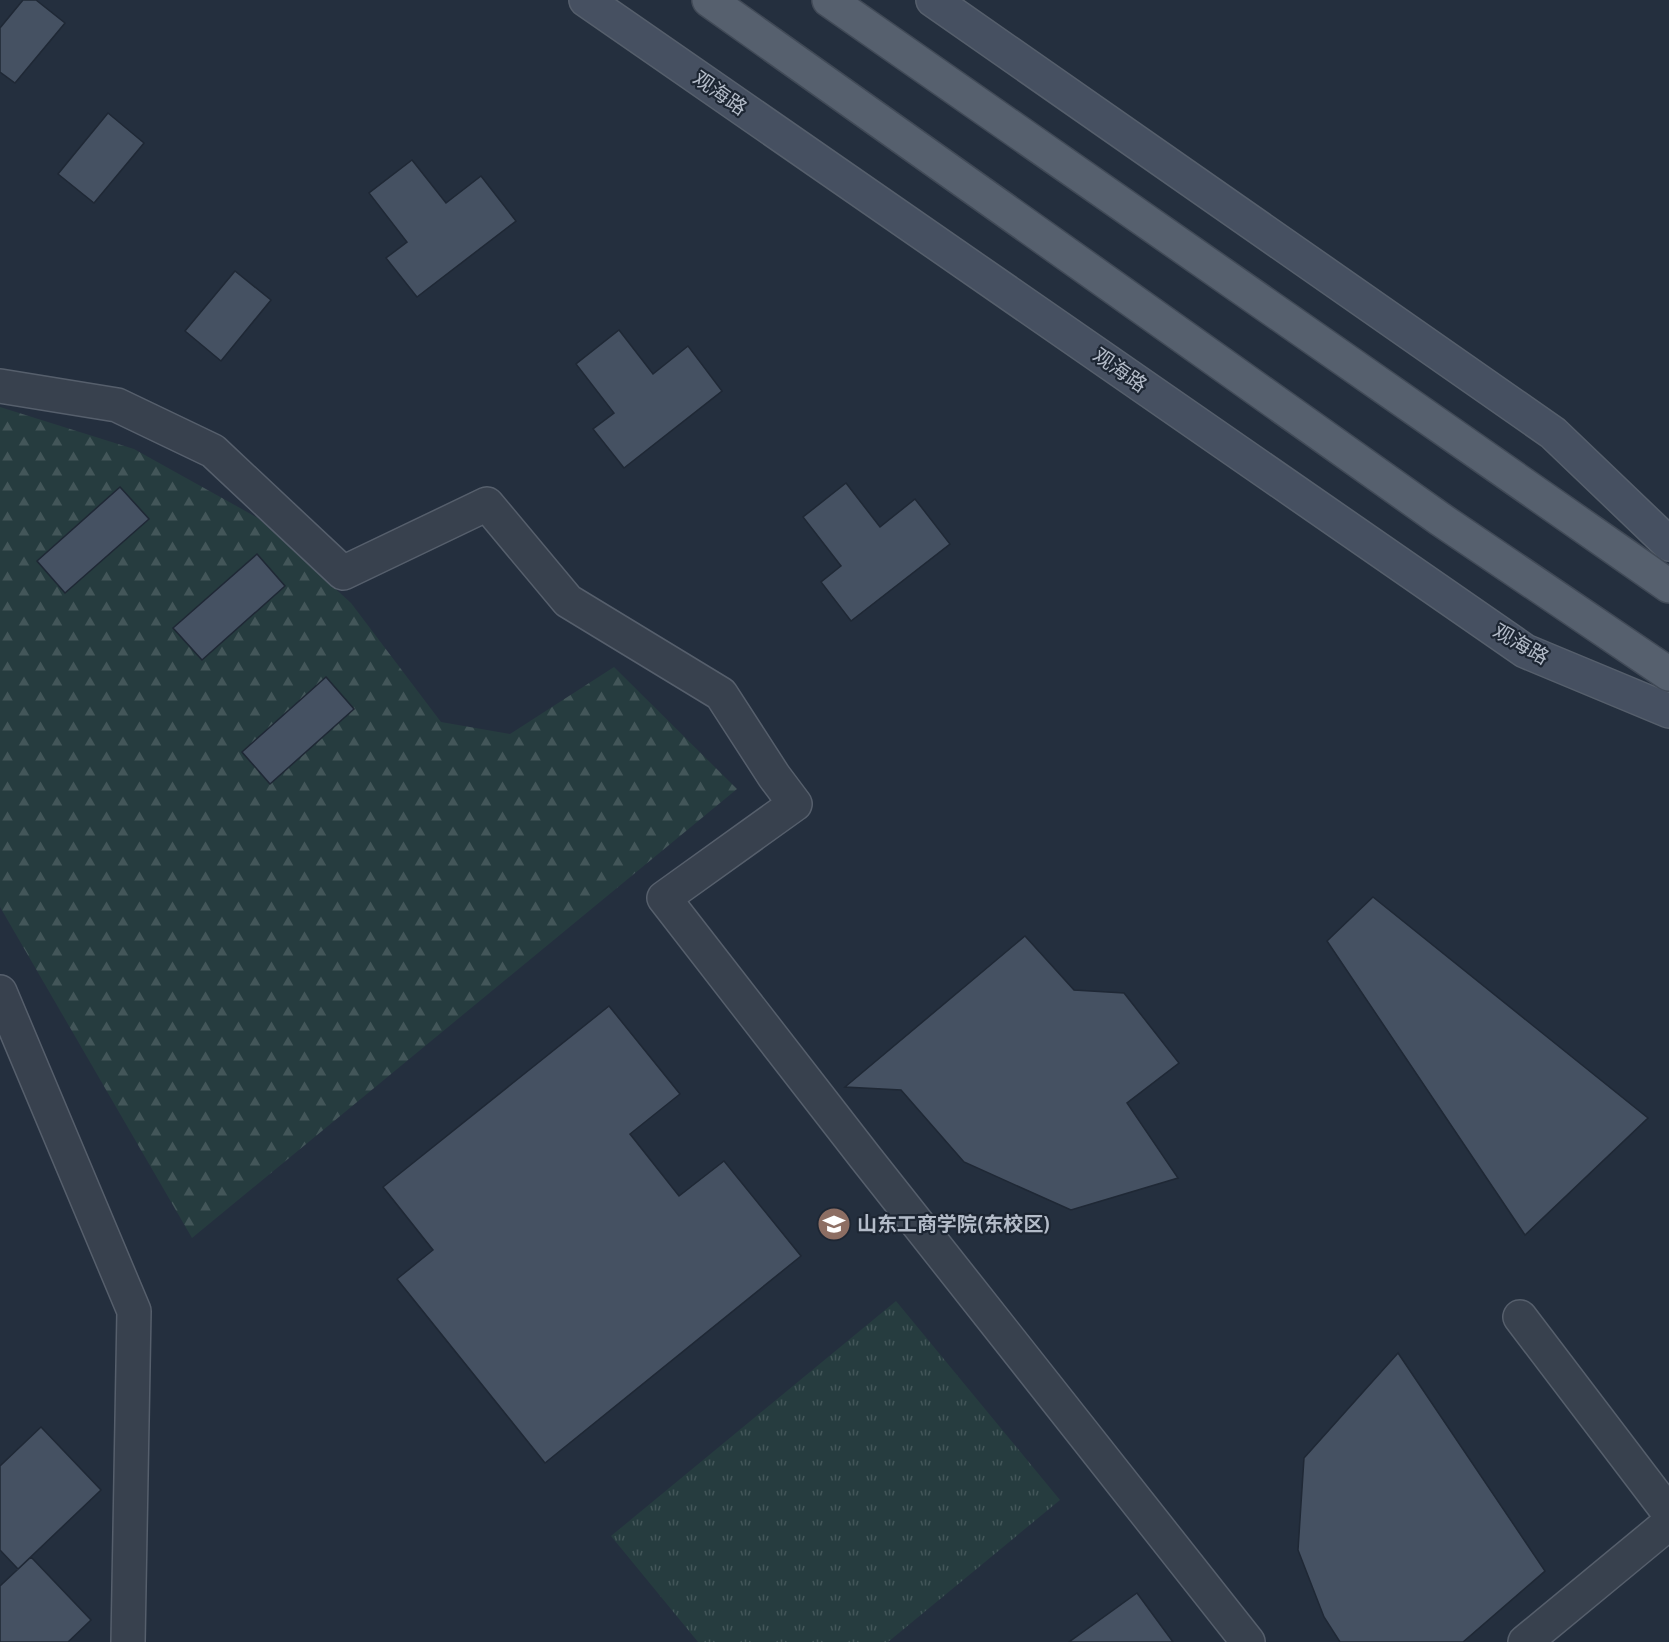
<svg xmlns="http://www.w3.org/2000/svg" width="1669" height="1642" font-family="Cabin,'Noto Sans SC',sans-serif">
<defs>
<pattern id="grass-tufts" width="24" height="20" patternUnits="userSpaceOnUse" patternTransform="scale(1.5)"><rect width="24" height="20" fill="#263c3f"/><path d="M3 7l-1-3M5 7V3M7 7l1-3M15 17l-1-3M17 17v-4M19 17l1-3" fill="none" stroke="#435659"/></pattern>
<pattern id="forest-firs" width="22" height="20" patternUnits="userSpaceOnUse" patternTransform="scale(1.5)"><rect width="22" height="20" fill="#263c3f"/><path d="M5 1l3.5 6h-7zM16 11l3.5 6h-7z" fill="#435659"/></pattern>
</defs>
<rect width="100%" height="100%" fill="#242f3e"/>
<!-- grass -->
<path fill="url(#grass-tufts)" d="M896 1301 1060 1500 888 1642H698L611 1536Z"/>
<!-- forest -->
<path fill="url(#forest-firs)" d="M0 407 134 449 258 518 351 603 441 722 510 734 614 667 737 789 192 1238 0 907Z"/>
<!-- building -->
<path fill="#455162" stroke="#1f2835" stroke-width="1.5" d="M23 0H36L65 23 15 83 0 72V28Z
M108 113 144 143 94 203 58 174Z
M412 160 446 203 481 176 516 221 417 297 386 258 407 242 369 193Z
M235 271 271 300 221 361 185 331Z
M619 330 653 374 688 346 722 391 624 468 593 429 614 413 576 364Z
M846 483 880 527 915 499 950 544 851 621 821 582 841 566 803 517Z
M120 487 149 519 65 593 37 561Z
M257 554 285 586 202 660 173 628Z
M326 677 354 709 270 784 242 752Z
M1373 897 1648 1118 1525 1235 1327 941Z
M1025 936 1074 990 1124 993 1179 1063 1127 1103 1178 1178 1071 1210 964 1162 901 1090 845 1087Z
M609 1006 680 1094 630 1134 679 1196 724 1161 801 1256 545 1463 397 1279 433 1250 383 1187Z
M1398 1353 1545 1571 1463 1642H1340L1324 1617 1298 1550 1304 1458Z
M41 1427 101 1490 18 1569 0 1550V1466Z
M31 1557 91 1620 68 1642H0V1586Z
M1137 1593 1173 1642H1069Z"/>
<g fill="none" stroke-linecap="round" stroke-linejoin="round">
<!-- street casing -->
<g stroke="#565f6c" stroke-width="36">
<path id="street" d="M0 386 117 405 213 451 343 573 487 504 568 601 721 694 774 776 795 804 664 898 865 1157 1248 1642
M0 992 134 1311 128 1642
M1520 1317 1669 1513
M1525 1642 1669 1523"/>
</g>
<!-- secondary casing -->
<g stroke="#565f6c" stroke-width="36">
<path id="secondary" d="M586 0 1525 651 1669 711
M933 0 1553 433 1669 544"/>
</g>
<!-- primary casing -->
<g stroke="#414a57" stroke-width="36">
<path id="primary" d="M709 0 1440 519 1669 674
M829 0 1669 586"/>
</g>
<!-- street -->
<use href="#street" stroke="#38414e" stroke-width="33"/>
<!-- secondary -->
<use href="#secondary" stroke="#465061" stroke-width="33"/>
<!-- primary -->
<use href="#primary" stroke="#56606e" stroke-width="33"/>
</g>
<!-- icons -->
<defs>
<g id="university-disc" transform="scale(1.725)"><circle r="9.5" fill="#8d6e63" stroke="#1d2633"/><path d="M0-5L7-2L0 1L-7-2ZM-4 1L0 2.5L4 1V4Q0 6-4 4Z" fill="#fff"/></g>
</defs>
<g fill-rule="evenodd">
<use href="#university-disc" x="834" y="1224"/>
</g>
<g text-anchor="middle" stroke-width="4.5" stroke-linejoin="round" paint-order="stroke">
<!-- street labels -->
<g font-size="20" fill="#b4bcc9" stroke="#1d2633">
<text transform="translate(720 93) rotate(35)" y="7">观海路</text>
<text transform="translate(1120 370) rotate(35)" y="7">观海路</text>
<text transform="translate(1521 644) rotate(30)" y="7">观海路</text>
</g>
<!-- poi labels -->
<g font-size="20" font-weight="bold" fill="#b4bcc9" stroke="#1d2633" text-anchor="start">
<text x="857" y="1231">山东工商学院(东校区)</text>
</g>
</g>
</svg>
